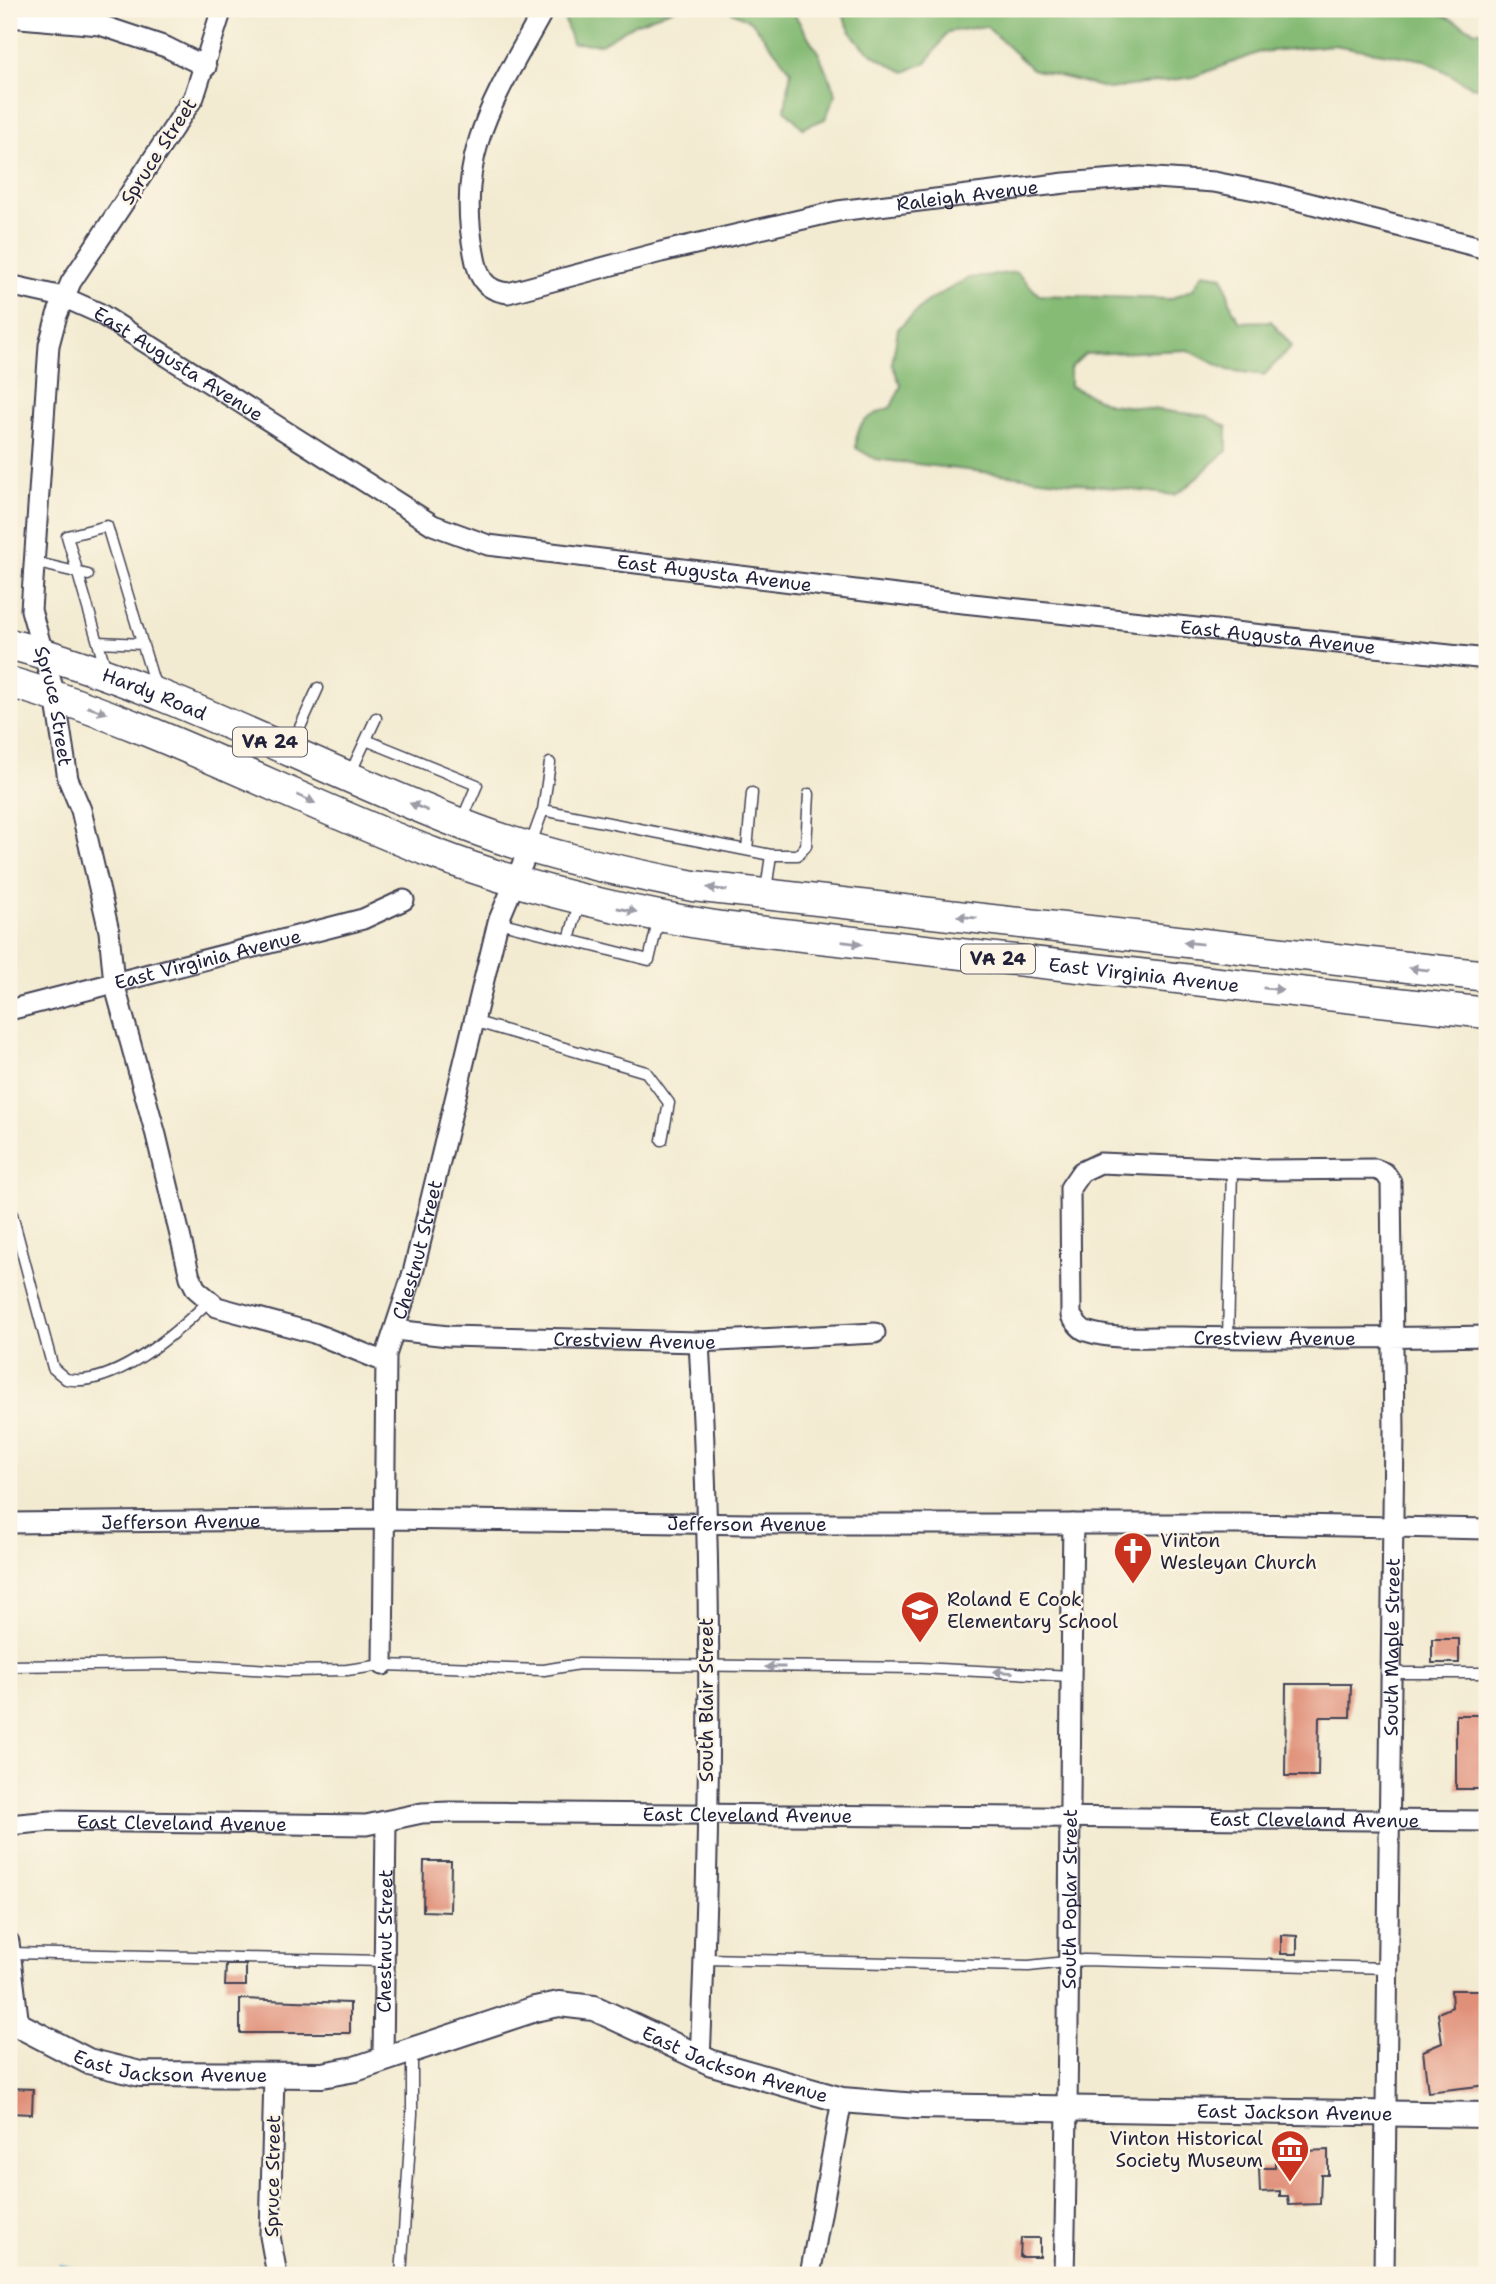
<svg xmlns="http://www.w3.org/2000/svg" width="1496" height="2284" font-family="'Shantell Sans',sans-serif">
<rect width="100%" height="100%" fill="#fcf5e5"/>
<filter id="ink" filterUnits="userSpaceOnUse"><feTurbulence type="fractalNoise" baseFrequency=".0143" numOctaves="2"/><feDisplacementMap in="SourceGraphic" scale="14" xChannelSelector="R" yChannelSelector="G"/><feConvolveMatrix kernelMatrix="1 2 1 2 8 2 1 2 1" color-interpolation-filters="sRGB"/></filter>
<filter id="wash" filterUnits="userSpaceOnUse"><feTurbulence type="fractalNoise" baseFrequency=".00686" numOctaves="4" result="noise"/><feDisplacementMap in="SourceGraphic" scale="28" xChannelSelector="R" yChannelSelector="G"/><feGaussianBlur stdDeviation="1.57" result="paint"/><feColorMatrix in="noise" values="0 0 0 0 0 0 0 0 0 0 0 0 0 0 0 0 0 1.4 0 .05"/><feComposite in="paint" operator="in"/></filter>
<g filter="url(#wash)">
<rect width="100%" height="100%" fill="#f3ebd1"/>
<!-- forest -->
<path fill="#86bb76" stroke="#546e58" stroke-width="2" d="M567 9H674L635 24 601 44 572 43 563 15Z
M726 9H791L819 54 836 94 825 119 803 128 785 110 791 71 751 21Z
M842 9H1431L1475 31H1487V88L1472 87 1425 60 1333 45 1260 52 1193 77 1109 89 1032 69 986 26 948 32 927 62 905 72C875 58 849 43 842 9Z
M1016 272 1039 295 1170 299 1193 289 1203 273 1223 276 1232 308 1240 322 1271 321 1292 346 1264 375 1228 370 1188 350 1085 354 1070 368V386L1109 404 1207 416 1227 427V451C1207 465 1195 484 1174 495L875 459 856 448C855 421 869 416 891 407L901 386 892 364 898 329 926 302 969 278Z"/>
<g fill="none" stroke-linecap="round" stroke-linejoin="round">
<!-- stream -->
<path stroke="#54afd2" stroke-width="6" d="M61 2267 90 2275"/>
</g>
<g id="blocks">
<!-- building -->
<path fill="#e09079" d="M1432 1639H1459V1663H1432Z
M1286 1684H1351L1350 1717H1319L1318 1776H1285Z
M1456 1715H1487V1789H1456Z
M424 1861H451L450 1912 423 1911Z
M1281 1935 1297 1936V1954H1281Z
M226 1965H246V1986H225Z
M1451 1990H1487V2085L1428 2092 1423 2051 1442 2043 1438 2013 1452 2007Z
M240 1999 350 2003V2033H240Z
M9 2088 33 2089 32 2114 9 2113Z
M1328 2150V2175H1321L1320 2204 1289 2205 1288 2196H1280V2191L1260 2192 1259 2168H1275V2160H1281L1280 2152Z
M1021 2238H1040V2257H1020Z"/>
</g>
</g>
<g filter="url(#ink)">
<use href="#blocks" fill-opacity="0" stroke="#414052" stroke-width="2"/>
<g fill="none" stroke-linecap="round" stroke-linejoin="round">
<!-- service casing -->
<g stroke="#414052" stroke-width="13">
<path id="service" d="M34 562 88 575
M98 642 143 644
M106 670 67 536 107 526 156 689
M366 740 477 785 462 820
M291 747 318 688
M350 774 376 718
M543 810 550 763
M530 846 543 810 771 855 766 890
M747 850 752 793
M771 855H798L806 846 809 794
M498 922 649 960 659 918
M569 940 579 903
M473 1021 646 1072 669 1103 662 1140
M9 1203 53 1368 66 1379C113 1389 177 1332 208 1302
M1228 1338 1232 1169
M9 1666 170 1664 287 1671 347 1670 383 1665 544 1670 579 1664 920 1668 1071 1676
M1392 1673H1487
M11 1953 383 1961
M705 1959 1029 1966 1084 1960 1388 1968
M401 2275 412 2114V2051"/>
</g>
<!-- minor casing -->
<g stroke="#414052" stroke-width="23">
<g id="minor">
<path id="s1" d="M222 9 194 97 71 282 57 315 49 345 31 610 55 695 68 779 81 810 109 931 114 983 156 1135 190 1277 196 1289 217 1307 314 1333 385 1362"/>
<path id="s2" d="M544 9C498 94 454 151 474 253 478 276 483 290 508 293L661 252 838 211 1065 183 1141 177 1214 182 1270 193 1487 249"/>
<path d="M9 17 100 25 166 47 206 67"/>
<path id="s3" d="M9 285 63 297 99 313 433 525 488 545 954 602 1487 659"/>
<path id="s4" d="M9 1010 363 919 404 900"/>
<path id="s5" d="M395 1330 448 1336 699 1342 875 1333"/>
<path d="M699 1342C713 1580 711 1820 700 2059"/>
<path id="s6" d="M9 1523 385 1519 751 1524H1247L1487 1529"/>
<path id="s7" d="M383 1665 386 1355 413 1273 498 922 530 846"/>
<path id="s8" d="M9 1825 51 1821 366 1825 422 1813 449 1812 1487 1821"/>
<path d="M9 1942 19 2026"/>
<path id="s9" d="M383 2058 386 1823"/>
<path d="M274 2075 270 2236 277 2275"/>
<path d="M810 2275 842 2100"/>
<path id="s10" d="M1064 2275C1070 2025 1069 1774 1073 1524"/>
<path id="s11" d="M1384 2275 1394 1431 1391 1182 1385 1173 1375 1169 1268 1170 1100 1163 1081 1172 1070 1188 1071 1316C1075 1321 1080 1329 1086 1331 1114 1341 1152 1336 1182 1337 1284 1339 1385 1338 1487 1336"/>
</g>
</g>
<!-- tertiary casing -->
<g stroke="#414052" stroke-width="28">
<g id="tertiary">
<path id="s12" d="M9 2020 88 2061 140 2074 322 2075 355 2069 535 2009 559 2004 594 2008 712 2063 842 2100 917 2106 1487 2115"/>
</g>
</g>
<!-- primary casing -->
<g stroke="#414052" stroke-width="33">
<g id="primary">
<path id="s13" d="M9 644C172 687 319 771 477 830 546 856 620 871 693 886L1487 976"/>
<path id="s14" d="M9 682C156 725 290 798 433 853 525 889 623 911 721 927L1487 1013"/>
</g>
</g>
<!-- service -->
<use href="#service" stroke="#fff" stroke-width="10"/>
<!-- minor -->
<use href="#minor" stroke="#fff" stroke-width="19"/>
<!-- tertiary -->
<use href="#tertiary" stroke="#fff" stroke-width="24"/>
<!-- primary -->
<use href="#primary" stroke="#fff" stroke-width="30"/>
</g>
<!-- one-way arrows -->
<defs><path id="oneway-solid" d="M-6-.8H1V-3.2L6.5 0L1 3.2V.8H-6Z" transform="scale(1.75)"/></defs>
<g fill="#9c9ca7">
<use href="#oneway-solid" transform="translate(97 710) rotate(19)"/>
<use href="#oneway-solid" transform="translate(306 799) rotate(24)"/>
<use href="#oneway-solid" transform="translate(419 807) rotate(-158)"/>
<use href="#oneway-solid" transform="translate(717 889) rotate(-173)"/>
<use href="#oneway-solid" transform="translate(627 910) rotate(12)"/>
<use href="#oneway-solid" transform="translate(967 917) rotate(-174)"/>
<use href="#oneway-solid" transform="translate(852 943) rotate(7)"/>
<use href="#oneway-solid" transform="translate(1193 943) rotate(-174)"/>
<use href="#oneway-solid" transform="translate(1419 969) rotate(-174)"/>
<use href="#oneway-solid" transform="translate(1273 989) rotate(6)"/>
<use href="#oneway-solid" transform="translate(775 1667) rotate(-180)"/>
<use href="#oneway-solid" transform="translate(1003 1672) rotate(-177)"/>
</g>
</g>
<!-- icons -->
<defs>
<g id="church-pin" transform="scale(2.0125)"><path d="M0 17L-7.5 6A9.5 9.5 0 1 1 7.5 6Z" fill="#c8321e" stroke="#fcf5e5"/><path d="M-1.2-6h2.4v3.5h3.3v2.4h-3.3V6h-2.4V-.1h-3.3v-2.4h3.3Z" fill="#fff"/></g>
<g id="school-pin" transform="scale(2.0125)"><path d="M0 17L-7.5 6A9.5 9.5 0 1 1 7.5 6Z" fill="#c8321e" stroke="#fcf5e5"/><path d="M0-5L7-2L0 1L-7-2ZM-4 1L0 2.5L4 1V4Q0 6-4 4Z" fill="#fff"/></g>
<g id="museum-pin" transform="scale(2.0125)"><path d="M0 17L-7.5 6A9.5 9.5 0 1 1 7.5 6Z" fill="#c8321e" stroke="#fcf5e5"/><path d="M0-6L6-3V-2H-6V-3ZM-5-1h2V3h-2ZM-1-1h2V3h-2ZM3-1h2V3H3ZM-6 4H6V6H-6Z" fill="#fff"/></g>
</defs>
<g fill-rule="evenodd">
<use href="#church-pin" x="1133" y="1551"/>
<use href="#school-pin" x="920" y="1610"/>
<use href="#museum-pin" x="1290" y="2149"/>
</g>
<g text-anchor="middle" stroke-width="5" stroke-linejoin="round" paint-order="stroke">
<!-- shield labels -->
<g fill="#fcf5e5" stroke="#63616e" stroke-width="2">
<rect x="233" y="727.5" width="74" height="29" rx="5"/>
<rect x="961" y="944.5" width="74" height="29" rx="5"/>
</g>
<g font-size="18" font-weight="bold" fill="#22223b">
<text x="270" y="748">VA 24</text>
<text x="998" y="965">VA 24</text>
</g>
<!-- street labels -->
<g font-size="19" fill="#22223b" stroke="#fcf5e5">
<text transform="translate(158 151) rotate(-57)" y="7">Spruce Street</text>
<text dy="7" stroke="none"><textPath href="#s2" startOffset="789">Raleigh Avenue</textPath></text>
<text dy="7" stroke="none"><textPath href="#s3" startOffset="189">East Augusta Avenue</textPath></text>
<text dy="7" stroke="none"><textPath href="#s3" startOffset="777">East Augusta Avenue</textPath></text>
<text dy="7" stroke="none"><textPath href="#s3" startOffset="1344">East Augusta Avenue</textPath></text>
<text dy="7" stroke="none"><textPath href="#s13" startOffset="154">Hardy Road</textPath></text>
<text dy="7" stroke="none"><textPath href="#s1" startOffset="746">Spruce Street</textPath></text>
<text dy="7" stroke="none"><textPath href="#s4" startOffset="205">East Virginia Avenue</textPath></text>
<text dy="7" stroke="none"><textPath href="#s14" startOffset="1181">East Virginia Avenue</textPath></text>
<text dy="7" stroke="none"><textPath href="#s7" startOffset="420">Chestnut Street</textPath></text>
<text dy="7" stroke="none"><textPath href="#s11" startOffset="1769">Crestview Avenue</textPath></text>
<text dy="7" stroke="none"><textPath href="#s5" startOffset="240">Crestview Avenue</textPath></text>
<text dy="7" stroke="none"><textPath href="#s6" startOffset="172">Jefferson Avenue</textPath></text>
<text dy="7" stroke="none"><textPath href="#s6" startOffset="738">Jefferson Avenue</textPath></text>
<text dy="7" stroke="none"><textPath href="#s11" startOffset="628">South Maple Street</textPath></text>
<text transform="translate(706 1700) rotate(-90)" y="7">South Blair Street</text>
<text dy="7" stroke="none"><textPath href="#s8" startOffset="740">East Cleveland Avenue</textPath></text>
<text dy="7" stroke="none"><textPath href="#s8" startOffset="1307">East Cleveland Avenue</textPath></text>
<text dy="7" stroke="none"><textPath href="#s8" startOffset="173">East Cleveland Avenue</textPath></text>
<text dy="7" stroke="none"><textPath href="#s10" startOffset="376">South Poplar Street</textPath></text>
<text dy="7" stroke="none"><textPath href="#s9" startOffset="117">Chestnut Street</textPath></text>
<text dy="7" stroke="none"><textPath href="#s12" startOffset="172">East Jackson Avenue</textPath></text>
<text dy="7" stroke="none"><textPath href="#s12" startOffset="760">East Jackson Avenue</textPath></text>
<text dy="7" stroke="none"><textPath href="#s12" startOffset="1326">East Jackson Avenue</textPath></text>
<text transform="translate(272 2176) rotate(-89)" y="7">Spruce Street</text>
</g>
<!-- poi labels -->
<g font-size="19" fill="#22223b" stroke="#fcf5e5" text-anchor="start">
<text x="1160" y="1547">Vinton<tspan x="1160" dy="22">Wesleyan Church</tspan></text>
<text x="947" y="1606">Roland E Cook<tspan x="947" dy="22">Elementary School</tspan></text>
<text x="1263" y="2145" text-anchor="end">Vinton Historical<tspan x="1263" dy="22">Society Museum</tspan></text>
</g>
</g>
<!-- margin -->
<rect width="1496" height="2284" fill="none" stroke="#fcf5e5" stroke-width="35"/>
</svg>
